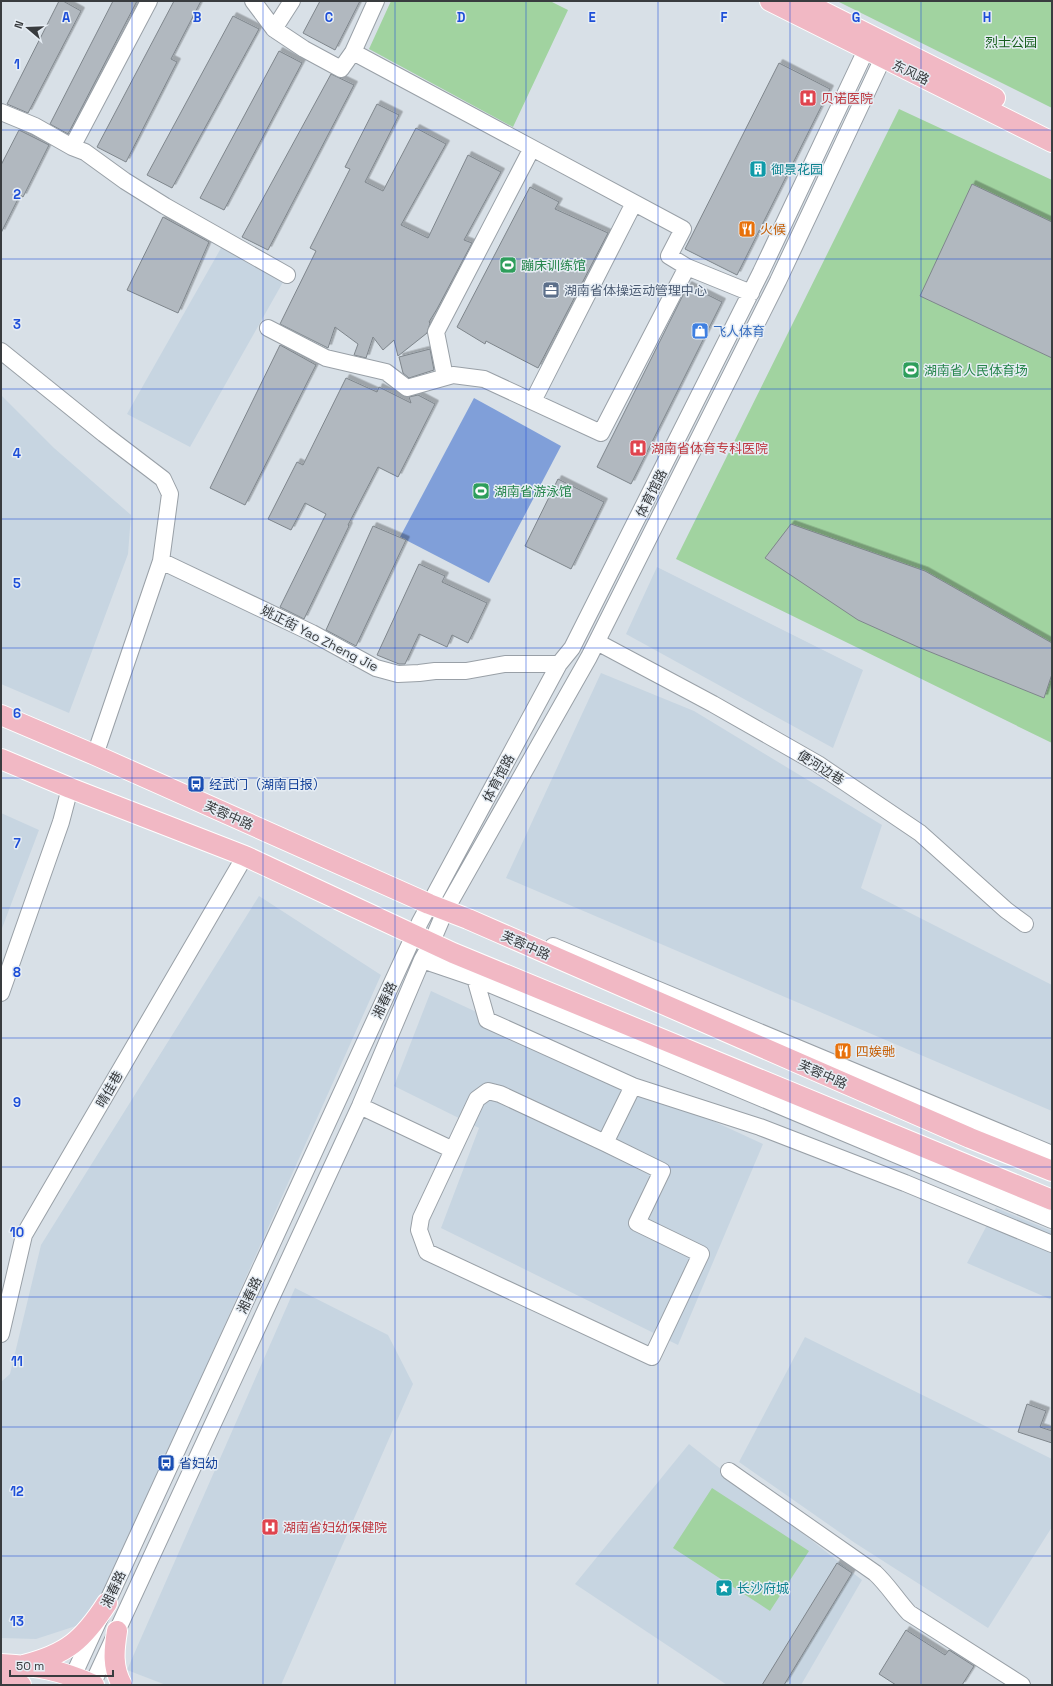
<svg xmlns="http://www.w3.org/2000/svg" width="1053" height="1686" font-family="'Space Grotesk','Noto Sans SC',sans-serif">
<defs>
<filter id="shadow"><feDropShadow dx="3.5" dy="-3.5" stdDeviation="0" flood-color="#0004"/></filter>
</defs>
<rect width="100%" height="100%" fill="#d8e0e7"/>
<!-- built -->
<path fill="#c7d5e1" d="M225 241 287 275 190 447 127 414Z
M1 395 54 448 131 515 128 554 69 713 1 684Z
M657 567 863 670 833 748 626 634Z
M601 673 694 711 882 825 861 888 1052 985V1111L506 878Z
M1 813 39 830 1 931Z
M259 896 381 975 99 1606 82 1624 36 1639 1 1638V1382L10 1374 41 1245Z
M431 991 763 1144 678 1345 441 1228 479 1128 394 1086Z
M996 1208 1052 1231V1300L967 1263Z
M295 1288 388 1335 413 1384 281 1685H166L127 1670Z
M805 1337 1052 1459V1527L988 1628 855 1543 739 1462Z
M689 1444 862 1580 801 1685H727L575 1584Z"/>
<!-- green -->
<path fill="#a1d3a0" d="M391 1H550L568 10 513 127 369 49Z
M837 1H1052V108Z
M899 109 1052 180V743L676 559Z
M712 1488 809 1551 770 1611 673 1548Z"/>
<!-- water -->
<path fill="#809fd9" d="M474 398 561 446 489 583 400 537Z"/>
<!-- building -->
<path fill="#b1b8bf" stroke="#7f868c" filter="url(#shadow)" d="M59 1H63L81 11 28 113 7 104Z
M113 1H137L68 134 50 124Z
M174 1H201L171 59 177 62 126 162 97 147Z
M320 1H360L335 50 303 33Z
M233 16 259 29 172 188 147 175Z
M279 51 302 63 224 210 200 198Z
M779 63 830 89 737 275 685 249Z
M331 74 354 85 268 250 242 237Z
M377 104 399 115 365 182 383 191 416 128 446 144 401 225 428 238 468 155 501 172 464 240 472 243 437 309 429 322 430 323 427 333 398 356 394 340 383 350 373 337 366 358 354 355 358 344 335 327 328 348 280 324 316 251 310 248 350 169 345 167Z
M19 130 49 145 23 197 20 195 1 233V165Z
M972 184 1052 222V358L920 296Z
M530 187 559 202 555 209 608 233 538 368 486 341 485 344 457 327Z
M163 217 209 242 178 313 127 290Z
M688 285 722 302 631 484 597 467Z
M280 345 316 365 245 505 210 488Z
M430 349 434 370 409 378 403 373 399 357Z
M346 378 377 392 379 387 411 403 409 397 418 395 435 404 398 477 378 467 348 525 349 526 304 619 280 607 326 514 305 503 291 530 268 519 297 462 303 465Z
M558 479 604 502 571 569 525 546Z
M791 524 925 571 1052 643V674L1044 698 918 647 858 620 765 558Z
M373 526 406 540 356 646 326 630Z
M419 564 445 576 442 582 487 603 468 643 452 635 447 647 419 634 405 664H399L377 655Z
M1027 1404 1046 1411 1040 1427 1052 1431V1443L1018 1432Z
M837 1563 852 1573 784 1685H762Z
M906 1630 945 1655 949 1650 974 1666 962 1685H896L879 1674Z"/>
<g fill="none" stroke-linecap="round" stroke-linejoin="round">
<!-- minor casing -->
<g stroke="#99a0a7" stroke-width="18">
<path id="minor" d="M253 1 274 29
M292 1 274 29 304 49 341 69 353 52 683 229 669 256 687 267 751 293
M353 52 376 1
M1 112 35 126 72 147 85 152 125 181 165 206 287 275
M72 147 149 1
M268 328 326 358 386 372 407 388 453 375 484 379 601 433 687 267
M1 351 104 434 163 479 170 494 161 561 95 755
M445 377 436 332 532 148
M533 401 634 203
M161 561 312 633 376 668 398 674 419 673 435 671H466L505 664H559
M597 642 713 704 818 764 920 833 1006 910 1025 924
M553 946 1052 1154
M422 960 475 978 1052 1220
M475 978 487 1020 633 1086 760 1127 905 1183 1052 1244
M1 993 61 822 70 788
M488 1091 500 1094 605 1143 662 1171 637 1223 701 1254 652 1357 427 1252 419 1230 421 1218 477 1099Z
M360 1106 453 1150
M605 1143 633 1086
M1 1334 24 1235 245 856
M729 1471 875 1573C888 1585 897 1600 909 1613L1022 1685
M69 1685 420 922 559 664 572 648 761 272 866 50
M92 1685 360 1106 422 960 431 944 445 911 589 657 778 281 883 58"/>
</g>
<!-- major casing -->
<g stroke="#fff" stroke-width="22">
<path id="major" d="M770 1 1052 142
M802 1 995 98
M1 715 95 755 429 904 468 919 970 1138 1052 1171
M1 759 70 788 245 856 453 953 1052 1200
M117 1631C114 1650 112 1667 122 1685
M1 1664C38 1666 60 1670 94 1685
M24 1665C67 1654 83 1640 107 1603
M1 1683 21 1685"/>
</g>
<!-- minor -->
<use href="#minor" stroke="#fff" stroke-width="16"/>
<!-- major -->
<use href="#major" stroke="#f1b8c4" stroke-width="20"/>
</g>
<!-- grid -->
<path fill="none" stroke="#1d4ed8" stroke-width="1" stroke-opacity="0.55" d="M132 1V1685M263 1V1685M395 1V1685M526 1V1685M658 1V1685M790 1V1685M921 1V1685M1 130H1052M1 259H1052M1 389H1052M1 519H1052M1 648H1052M1 778H1052M1 908H1052M1 1038H1052M1 1167H1052M1 1297H1052M1 1427H1052M1 1556H1052"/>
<!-- icons -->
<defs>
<g id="hospital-square" transform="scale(0.9)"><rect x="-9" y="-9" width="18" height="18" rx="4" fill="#e0444e" stroke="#e6edf4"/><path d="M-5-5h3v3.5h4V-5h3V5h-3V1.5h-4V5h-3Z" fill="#fff"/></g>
<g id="building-square" transform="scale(0.9)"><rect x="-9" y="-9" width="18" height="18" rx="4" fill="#0f9aa8" stroke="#e6edf4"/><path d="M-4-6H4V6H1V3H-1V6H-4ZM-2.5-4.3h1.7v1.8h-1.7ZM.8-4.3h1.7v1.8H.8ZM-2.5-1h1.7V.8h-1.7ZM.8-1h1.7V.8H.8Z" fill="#fff"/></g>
<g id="restaurant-square" transform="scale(0.9)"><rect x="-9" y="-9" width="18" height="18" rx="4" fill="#e8710a" stroke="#e6edf4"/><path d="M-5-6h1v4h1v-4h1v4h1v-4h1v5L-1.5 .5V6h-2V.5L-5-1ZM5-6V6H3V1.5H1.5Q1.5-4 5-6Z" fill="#fff"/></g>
<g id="stadium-square" transform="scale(0.9)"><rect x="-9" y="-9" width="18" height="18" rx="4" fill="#2e9e5b" stroke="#e6edf4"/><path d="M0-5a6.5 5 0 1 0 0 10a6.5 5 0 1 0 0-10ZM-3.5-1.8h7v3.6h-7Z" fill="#fff"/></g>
<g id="office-square" transform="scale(0.9)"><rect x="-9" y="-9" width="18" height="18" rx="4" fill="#5c6f8a" stroke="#e6edf4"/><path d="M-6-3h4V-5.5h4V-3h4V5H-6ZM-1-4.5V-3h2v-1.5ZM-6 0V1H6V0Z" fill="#fff"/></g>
<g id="shop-square" transform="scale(0.9)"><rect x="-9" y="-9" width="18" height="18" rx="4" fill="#3f7fe0" stroke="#e6edf4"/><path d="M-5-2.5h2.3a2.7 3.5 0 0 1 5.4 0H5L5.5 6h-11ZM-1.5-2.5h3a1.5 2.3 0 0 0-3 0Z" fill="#fff"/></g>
<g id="bus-square" transform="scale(0.9)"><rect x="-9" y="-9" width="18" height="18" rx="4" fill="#1a4fb4" stroke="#e6edf4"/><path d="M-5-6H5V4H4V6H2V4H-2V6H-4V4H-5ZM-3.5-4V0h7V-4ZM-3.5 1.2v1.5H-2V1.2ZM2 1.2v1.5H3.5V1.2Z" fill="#fff"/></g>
<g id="sight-square" transform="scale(0.9)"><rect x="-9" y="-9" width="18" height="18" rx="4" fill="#0f9aa8" stroke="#e6edf4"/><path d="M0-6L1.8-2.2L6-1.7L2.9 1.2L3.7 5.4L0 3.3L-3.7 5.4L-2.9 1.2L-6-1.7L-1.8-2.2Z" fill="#fff"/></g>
</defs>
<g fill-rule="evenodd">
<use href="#hospital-square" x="808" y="98"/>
<use href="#building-square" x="758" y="169"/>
<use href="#restaurant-square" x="747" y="229"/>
<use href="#stadium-square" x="508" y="265"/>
<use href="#office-square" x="551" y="290"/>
<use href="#shop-square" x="700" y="331"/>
<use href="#stadium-square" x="911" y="370"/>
<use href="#hospital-square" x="638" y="448"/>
<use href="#stadium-square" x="481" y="491"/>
<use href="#bus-square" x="196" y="784"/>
<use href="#restaurant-square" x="843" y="1051"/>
<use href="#bus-square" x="166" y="1463"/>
<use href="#hospital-square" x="270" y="1527"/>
<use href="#sight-square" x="724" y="1588"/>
</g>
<g text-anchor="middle" stroke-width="3" stroke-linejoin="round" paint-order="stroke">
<!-- park labels -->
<g font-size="13" fill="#165f1c" stroke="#e6edf4">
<text x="1011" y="47">烈士公园</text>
</g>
<!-- street labels -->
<g font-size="13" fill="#393c3f" stroke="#e6edf4">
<text transform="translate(911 72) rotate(26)" y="5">东风路</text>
<text transform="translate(651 493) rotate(-63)" y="5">体育馆路</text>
<text transform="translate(320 638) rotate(27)" y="5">姚正街 Yao Zheng Jie</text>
<text transform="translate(821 767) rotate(32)" y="5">便河边巷</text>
<text transform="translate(498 778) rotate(-62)" y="5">体育馆路</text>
<text transform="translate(229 815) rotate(24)" y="5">芙蓉中路</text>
<text transform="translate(526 945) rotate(24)" y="5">芙蓉中路</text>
<text transform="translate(384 1000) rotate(-65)" y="5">湘春路</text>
<text transform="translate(823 1074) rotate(24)" y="5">芙蓉中路</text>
<text transform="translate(109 1089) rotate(-60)" y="5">晴佳巷</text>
<text transform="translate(249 1295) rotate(-65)" y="5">湘春路</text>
<text transform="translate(113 1589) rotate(-65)" y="5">湘春路</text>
</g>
<!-- health labels -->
<g font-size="13" fill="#be3a42" stroke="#e6edf4" text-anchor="start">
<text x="821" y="103">贝诺医院</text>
<text x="651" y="453">湖南省体育专科医院</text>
<text x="283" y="1532">湖南省妇幼保健院</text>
</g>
<!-- culture labels -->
<g font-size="13" fill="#0d838f" stroke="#e6edf4" text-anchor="start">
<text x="771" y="174">御景花园</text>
<text x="737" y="1593">长沙府城</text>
</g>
<!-- food labels -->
<g font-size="13" fill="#c56008" stroke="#e6edf4" text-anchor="start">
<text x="760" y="234">火候</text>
<text x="856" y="1056">四娭毑</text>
</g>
<!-- leisure labels -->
<g font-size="13" fill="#27864d" stroke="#e6edf4" text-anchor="start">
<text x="521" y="270">蹦床训练馆</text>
<text x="924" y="375">湖南省人民体育场</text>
<text x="494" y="496">湖南省游泳馆</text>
</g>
<!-- service labels -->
<g font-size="13" fill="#4e5e75" stroke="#e6edf4" text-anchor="start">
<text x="564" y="295">湖南省体操运动管理中心</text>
</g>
<!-- shop labels -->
<g font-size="13" fill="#366cbe" stroke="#e6edf4" text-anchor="start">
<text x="713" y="336">飞人体育</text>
</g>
<!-- transit labels -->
<g font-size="13" fill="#164399" stroke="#e6edf4" text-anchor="start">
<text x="209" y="789">经武门（湖南日报）</text>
<text x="179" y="1468">省妇幼</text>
</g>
</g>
<g font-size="13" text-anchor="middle" font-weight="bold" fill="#1d4ed8" stroke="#e6edf4" stroke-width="3" stroke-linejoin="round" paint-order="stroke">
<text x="66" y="22">A</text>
<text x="197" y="22">B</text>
<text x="329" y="22">C</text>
<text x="461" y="22">D</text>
<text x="592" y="22">E</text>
<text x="724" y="22">F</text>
<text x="856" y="22">G</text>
<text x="987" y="22">H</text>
<text x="17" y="69">1</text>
<text x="17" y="199">2</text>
<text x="17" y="329">3</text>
<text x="17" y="458">4</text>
<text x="17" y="588">5</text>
<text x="17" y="718">6</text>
<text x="17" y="848">7</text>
<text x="17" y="977">8</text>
<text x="17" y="1107">9</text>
<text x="17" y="1237">10</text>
<text x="17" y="1366">11</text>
<text x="17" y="1496">12</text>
<text x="17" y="1626">13</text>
</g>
<!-- border -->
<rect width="1053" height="1686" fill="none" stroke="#393c3f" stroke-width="4"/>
<!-- north arrow -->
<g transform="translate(28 28) rotate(289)" stroke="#e6edf4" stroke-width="3" paint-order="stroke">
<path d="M0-3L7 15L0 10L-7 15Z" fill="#393c3f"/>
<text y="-6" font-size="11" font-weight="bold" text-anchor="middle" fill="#393c3f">N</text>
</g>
<!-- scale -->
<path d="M10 1670v6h103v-6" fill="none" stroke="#393c3f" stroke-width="2"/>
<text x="16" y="1670" font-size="12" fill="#393c3f" stroke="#e6edf4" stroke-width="3" paint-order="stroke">50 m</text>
</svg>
